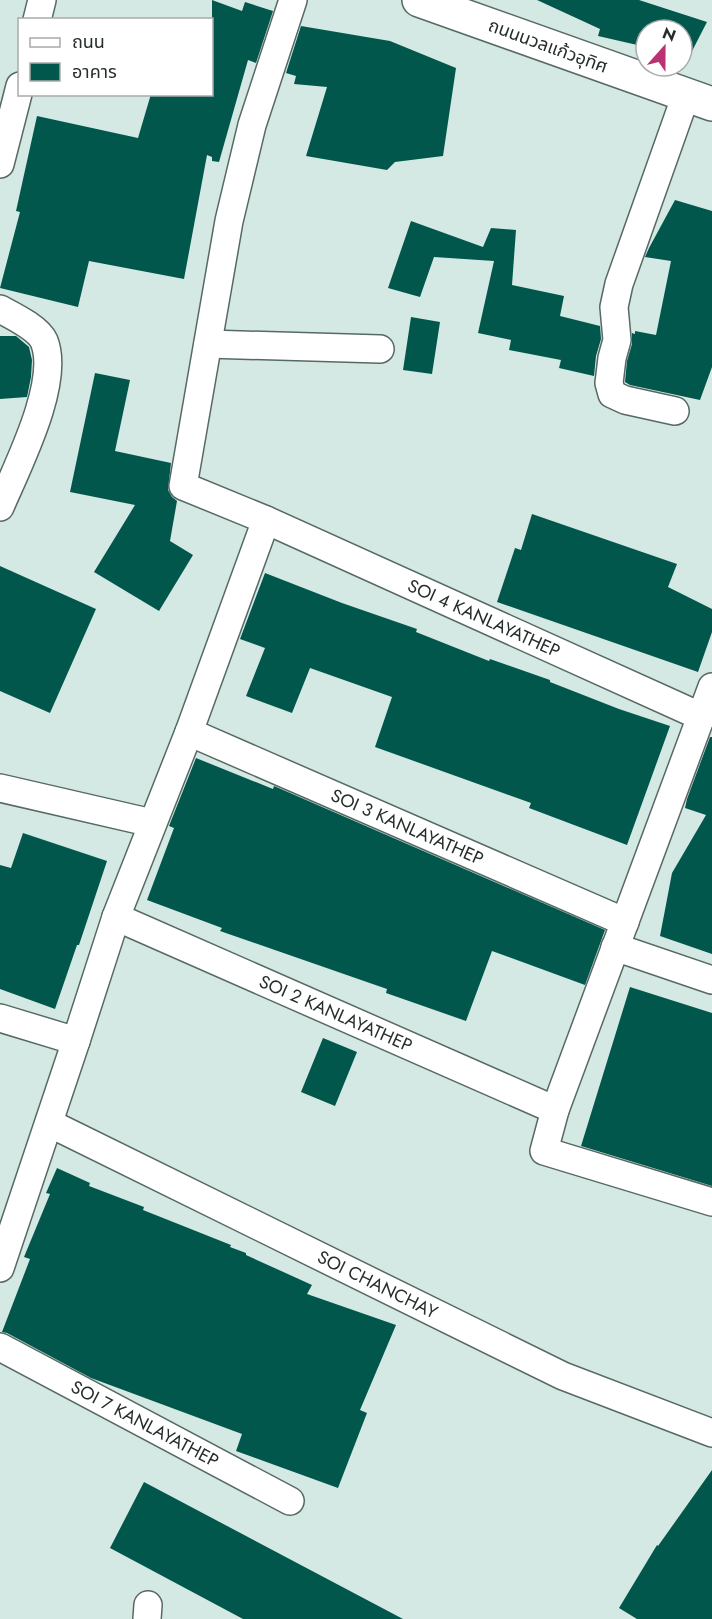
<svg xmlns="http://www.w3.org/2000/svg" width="712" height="1619" font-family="Jost,'Noto Sans Thai',sans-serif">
<rect width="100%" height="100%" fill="#d5e9e4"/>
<!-- building -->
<path fill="#02574c" d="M212 0 242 11 245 2 273 11 256 63 248 60 219 162 212 161V157L207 155 184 279 89 261 78 307 0 288 20 212 16 211 37 116 138 138 151 94H212Z
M537 0H639L707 22 689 57 682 56V30H646V47L598 36 600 29Z
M301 26 390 41 456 68 443 156 395 162 387 170 306 156 327 87 294 84 296 76 286 73Z
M675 200 712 211V367L700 400 630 385 625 382 627 361 632 344V333L635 334V331L656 335 671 261 645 257 649 248Z
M411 221 483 247 491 228 516 230 512 285 564 296 560 316 600 326 601 339 596 356 594 376 559 368 561 360 509 350 511 340 478 333 494 261 434 257 420 297 388 288Z
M411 317 440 322 432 374 403 370Z
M0 336H16L29 347 32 360 31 377 27 397 0 399Z
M95 373 130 380 115 451 171 463 168 490 172 497 177 501 170 541 193 555 159 611 94 572 135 505 70 492Z
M532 514 677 564 668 587 712 609V632L698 672 497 602 515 548 521 550Z
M0 566 96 609 50 713 0 691Z
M265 573 342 603 417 629 416 632 489 661 490 659 550 680V682L619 709 670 726 627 845 529 808 531 803 375 747 392 697 310 668 292 713 246 696 265 648 240 639Z
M710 737H712V954L660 936 672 873 706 815 685 808 687 799Z
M196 758 273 789 274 786 605 930 585 985 492 951 466 1021 386 993 387 989 220 931 222 928 147 900 174 828 169 826Z
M23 833 107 861 79 945H77L55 1009 0 989V865L11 868Z
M630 987 712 1013V1186L581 1146Z
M323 1038 357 1052 335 1106 301 1092Z
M57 1168 90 1183 89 1186 144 1207 143 1210 231 1245 230 1247 246 1253V1255L312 1285 307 1294 396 1325 360 1410 367 1413 338 1488 236 1451 242 1434 91 1378 7 1333 2 1332 30 1259 24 1257 50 1194 46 1193Z
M712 1470V1619H637L619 1608 657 1545 658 1546Z
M144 1482 403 1619H243L110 1548Z"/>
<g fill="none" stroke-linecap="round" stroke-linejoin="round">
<!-- minor casing -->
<g stroke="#576965" stroke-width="30">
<g id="minor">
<path id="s1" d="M293 0 252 125 229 221 183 486 266 520 702 717"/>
<path d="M37 20 42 0"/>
<path d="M0 164 20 86"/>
<path d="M0 309C13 316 38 328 44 341 61 382 17 467 0 507"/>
<path d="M208 344 380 349"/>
<path d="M675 411 625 400 612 394 609 383 612 358 617 340 614 307 619 284 686 95"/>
<path d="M712 687 555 1110 544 1151 712 1202"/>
<path id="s2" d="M189 732 625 922"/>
<path d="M0 788 152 823"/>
<path id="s3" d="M116 917 555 1110"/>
<path d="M615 947 712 980"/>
<path d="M0 1018 76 1041"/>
<path id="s4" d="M49 1123 563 1376 712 1433"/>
<path d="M0 1268 76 1041 116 917 189 732 266 520"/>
<path id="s5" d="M0 1347 290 1501"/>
<path d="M147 1619 148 1605"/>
</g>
</g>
<!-- tertiary casing -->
<g stroke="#576965" stroke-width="36">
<path id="tertiary" d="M419 0 712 104"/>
</g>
<!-- minor -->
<use href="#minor" stroke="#fff" stroke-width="27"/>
<!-- tertiary -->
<use href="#tertiary" stroke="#fff" stroke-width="33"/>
</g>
<g text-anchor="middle" stroke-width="6" stroke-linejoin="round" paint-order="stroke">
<!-- street labels -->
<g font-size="18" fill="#262e2c" stroke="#fff">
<text transform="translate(548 46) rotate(20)" y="6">ถนนนวลแก้วอุทิศ</text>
<text dy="6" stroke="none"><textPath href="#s1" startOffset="828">SOI 4 KANLAYATHEP</textPath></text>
<text dy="6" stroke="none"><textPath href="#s2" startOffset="238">SOI 3 KANLAYATHEP</textPath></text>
<text dy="6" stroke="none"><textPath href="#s3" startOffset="240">SOI 2 KANLAYATHEP</textPath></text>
<text dy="6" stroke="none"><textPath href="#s4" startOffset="366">SOI CHANCHAY</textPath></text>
<text dy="6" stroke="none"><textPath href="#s5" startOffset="164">SOI 7 KANLAYATHEP</textPath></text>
</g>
</g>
<!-- legend -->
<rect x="18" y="18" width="195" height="78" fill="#ffffff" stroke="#a8abab" stroke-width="1.5"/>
<rect x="30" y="38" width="30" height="9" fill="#ffffff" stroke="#a8abab" stroke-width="1.5"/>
<text x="72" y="48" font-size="18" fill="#262e2c">ถนน</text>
<rect x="30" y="63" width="30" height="18" fill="#02574c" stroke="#a8abab" stroke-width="1.5"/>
<text x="72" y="78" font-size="18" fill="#262e2c">อาคาร</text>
<!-- north arrow -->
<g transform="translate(664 48) rotate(21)"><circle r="28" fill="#ffffff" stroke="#a8abab" stroke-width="1.5"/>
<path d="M0-4.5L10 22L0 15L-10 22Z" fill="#ba3271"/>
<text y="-9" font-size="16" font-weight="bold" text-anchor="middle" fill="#262e2c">N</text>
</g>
</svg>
